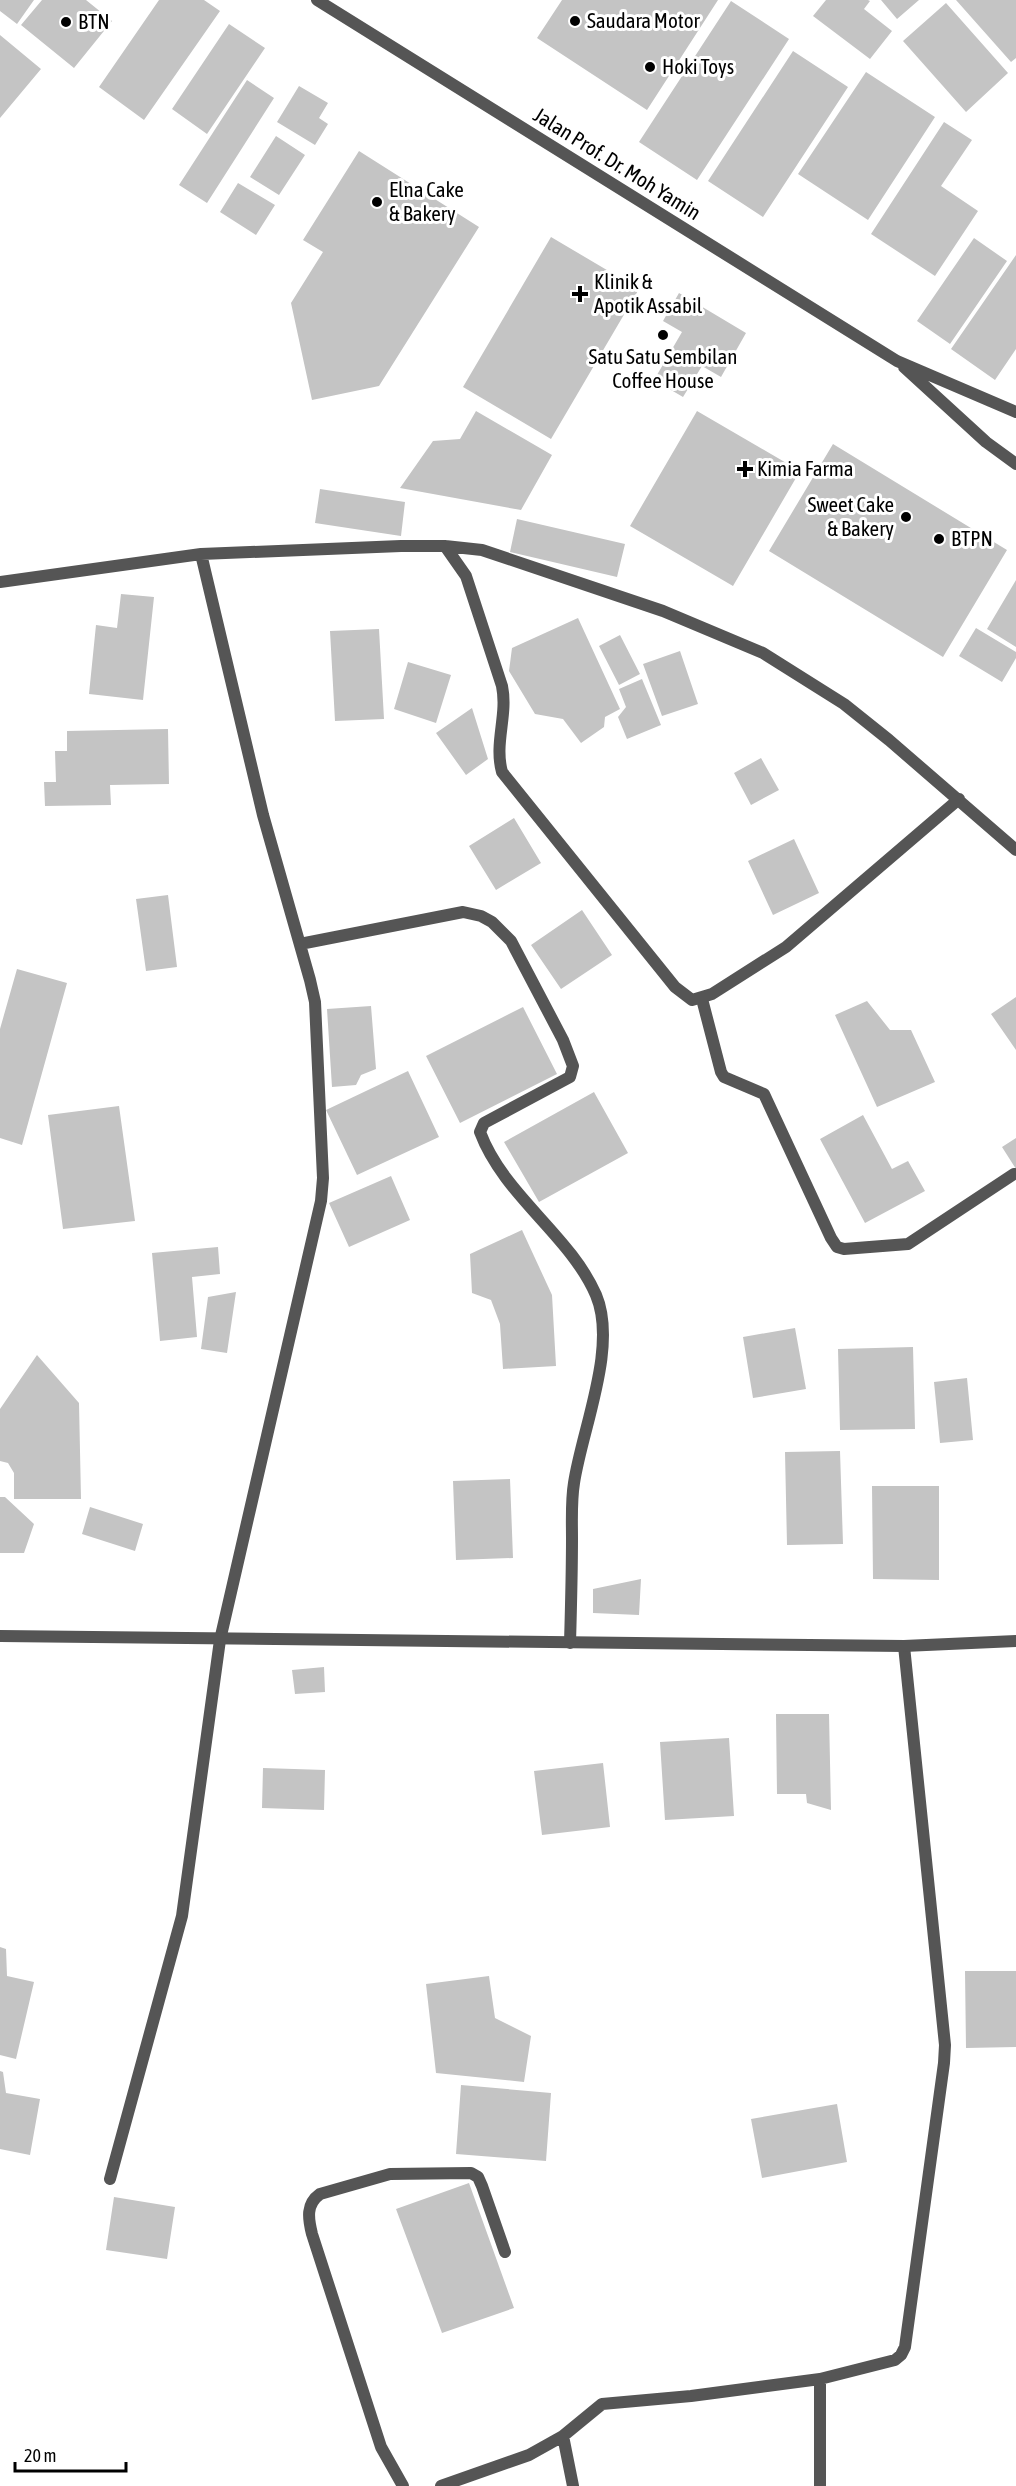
<svg xmlns="http://www.w3.org/2000/svg" width="1016" height="2486" font-family="'Asap Condensed',sans-serif">
<rect width="100%" height="100%" fill="#fff"/>
<!-- building -->
<path fill="#c4c4c4" d="M0 0H34L17 24 0 11Z
M42 0H86L112 21 74 68 21 25Z
M159 0H204L220 11 144 120 99 87Z
M562 0H718L647 110 537 38Z
M826 0H868L870 1 864 9 892 31 870 59 813 16Z
M881 0H919L897 19Z
M956 0H1016V58L1011 62Z
M731 1 789 39 697 180 639 142Z
M946 3 1008 73 966 112 903 41Z
M229 24 265 48 207 134 172 109Z
M0 35 41 69 0 118Z
M793 51 848 87 763 217 708 181Z
M866 72 935 117 868 220 798 174Z
M247 80 274 98 207 203 179 185Z
M299 86 328 103 319 118 328 124 315 145 277 122Z
M944 122 972 140 941 186 978 211 935 276 871 234Z
M276 136 305 155 279 195 250 177Z
M359 151 479 227 379 386 312 400 291 303 323 252 303 240Z
M238 183 275 205 256 235 220 212Z
M551 237 639 289 551 439 463 387Z
M974 238 1007 261 950 344 917 321Z
M1016 255V349L995 380 951 349Z
M679 293 746 333 721 377 702 366 683 397 654 380 682 332 663 321Z
M476 411 552 455 521 510 400 488 433 441 460 439Z
M697 411 800 471 733 586 630 526Z
M833 444 1007 550 943 657 769 551Z
M320 489 405 502 401 536 315 523Z
M517 519 625 544 617 577 510 552Z
M1016 580V647L987 629Z
M121 594 154 597 143 700 89 694 96 625 117 628Z
M578 618 620 709 605 717 604 727 581 743 563 719 535 714 509 671 512 648Z
M976 628 1016 652V658L1002 682 959 656Z
M379 629 384 719 335 721 330 631Z
M620 635 640 674 619 685 599 646Z
M680 651 698 704 662 716 643 664Z
M408 662 451 675 436 723 394 709Z
M642 679 661 725 627 739 618 717 626 707 619 689Z
M472 708 488 759 466 775 436 733Z
M168 729 169 784 110 785 111 805 45 806 44 782H56L55 751H67V731Z
M761 758 779 790 751 805 734 773Z
M514 818 541 863 496 890 469 846Z
M794 839 819 893 773 915 748 861Z
M168 895 177 967 146 971 136 899Z
M582 910 612 955 561 989 531 945Z
M17 969 67 983 22 1145 0 1138V1029Z
M1016 997V1050L991 1014Z
M867 1001 890 1030H911L935 1082 877 1107 835 1015Z
M371 1006 376 1069 361 1075 356 1085 332 1087 327 1009Z
M523 1007 557 1074 460 1123 426 1056Z
M408 1071 439 1137 357 1175 326 1110Z
M594 1092 628 1153 539 1202 504 1142Z
M119 1106 135 1221 63 1229 48 1115Z
M863 1115 892 1169 908 1161 925 1191 865 1223 820 1139Z
M1016 1138V1169L1002 1147Z
M391 1176 410 1220 349 1247 329 1203Z
M522 1230 552 1295 556 1366 503 1369 500 1324 491 1300 472 1293 470 1254Z
M218 1247 220 1274 192 1277 197 1337 160 1341 152 1253Z
M236 1292 227 1353 201 1349 208 1297Z
M795 1328 806 1389 753 1398 743 1337Z
M913 1347 915 1429 840 1430 838 1349Z
M37 1355 79 1403 81 1499H14V1473L8 1463 0 1461V1409Z
M967 1378 973 1440 940 1443 934 1382Z
M840 1451 843 1544 787 1545 785 1452Z
M510 1479 513 1558 456 1560 453 1481Z
M872 1486H939V1580L873 1579Z
M0 1497H5L34 1524 24 1553H0Z
M90 1507 143 1524 135 1551 82 1534Z
M641 1579 639 1615 593 1613V1589Z
M324 1667 325 1692 295 1694 292 1670Z
M776 1714H829L831 1810 807 1803 806 1794H777Z
M729 1738 734 1816 665 1820 660 1742Z
M603 1763 610 1827 542 1835 534 1771Z
M263 1768 325 1770 324 1810 262 1808Z
M0 1947 6 1949 7 1976 34 1982 16 2059 0 2055Z
M965 1971H1016V2047L966 2048Z
M489 1976 495 2018 531 2036 524 2082 436 2073 426 1984Z
M0 2071 3 2072 6 2093 40 2099 30 2155 0 2149Z
M461 2085 551 2093 546 2161 456 2154Z
M837 2104 847 2162 762 2178 751 2119Z
M469 2183 514 2308 442 2333 396 2209Z
M114 2197 175 2207 167 2259 106 2250Z"/>
<g fill="none" stroke-linecap="round" stroke-linejoin="round">
<!-- minor -->
<path stroke="#555" stroke-width="12" d="M445 546 466 576 502 686C508 715 494 743 502 772L675 987 692 1000 712 994 786 947 959 799
M0 582 201 554 401 546H445L482 550 663 611 763 653 844 704 889 740 1016 850
M300 944 463 912 481 916 492 922 511 941 563 1040 573 1066 570 1077 484 1123 480 1132C504 1196 570 1235 596 1295 618 1347 582 1429 574 1483 571 1501 572 1520 572 1538 572 1573 571 1608 570 1643
M702 999 721 1072 724 1077 764 1094 831 1238 837 1247 844 1249 908 1244 1014 1174
M110 2179 182 1916 220 1640 321 1201 323 1178 315 1002 310 980 263 815 201 554
M563 2436 573 2486
M403 2486 381 2447 312 2234C308 2218 306 2204 320 2194L390 2174 471 2173 478 2177 482 2186 505 2252
M441 2486 529 2455 563 2436 602 2404 691 2396 820 2379
M820 2486V2379L895 2360 901 2355 905 2347 944 2063 945 2045 904 1646"/>
<!-- tertiary -->
<path stroke="#555" stroke-width="12" d="M317 0 897 361 1016 412
M904 367 986 442 1016 464
M0 1636 904 1646 1016 1641"/>
</g>
<!-- markers -->
<g fill="#000" stroke="#fff" stroke-width="2">
<circle cx="575" cy="21" r="6"/>
<circle cx="66" cy="22" r="6"/>
<circle cx="650" cy="67" r="6"/>
<circle cx="377" cy="202" r="6"/>
<path d="M577 285h6v6h6v6h-6v6h-6v-6h-6v-6h6z"/>
<circle cx="663" cy="335" r="6"/>
<path d="M742 460h6v6h6v6h-6v6h-6v-6h-6v-6h6z"/>
<circle cx="906" cy="517" r="6"/>
<circle cx="939" cy="539" r="6"/>
</g>
<g text-anchor="middle" stroke-width="6" stroke-linejoin="round" paint-order="stroke">
<!-- poi labels -->
<g font-size="21" fill="#000" stroke="#fff" text-anchor="start">
<text x="587" y="28">Saudara Motor</text>
<text x="78" y="29">BTN</text>
<text x="662" y="74">Hoki Toys</text>
<text x="389" y="197">Elna Cake<tspan x="389" dy="24">&amp; Bakery</tspan></text>
<text x="594" y="289">Klinik &amp;<tspan x="594" dy="24">Apotik Assabil</tspan></text>
<text x="663" y="364" text-anchor="middle">Satu Satu Sembilan<tspan x="663" dy="24">Coffee House</tspan></text>
<text x="757" y="476">Kimia Farma</text>
<text x="894" y="512" text-anchor="end">Sweet Cake<tspan x="894" dy="24">&amp; Bakery</tspan></text>
<text x="951" y="546">BTPN</text>
</g>
<!-- street labels -->
<g font-size="21" fill="#000" stroke="#fff">
<text transform="translate(617 164) rotate(32)" y="7">Jalan Prof. Dr. Moh Yamin</text>
</g>
</g>
<!-- scale -->
<path d="M15 2462v9h111v-9" fill="none" stroke="#000000" stroke-width="3"/>
<text x="24" y="2462" font-size="18" fill="#000000" stroke="#ffffff" stroke-width="4.5" paint-order="stroke">20 m</text>
</svg>
